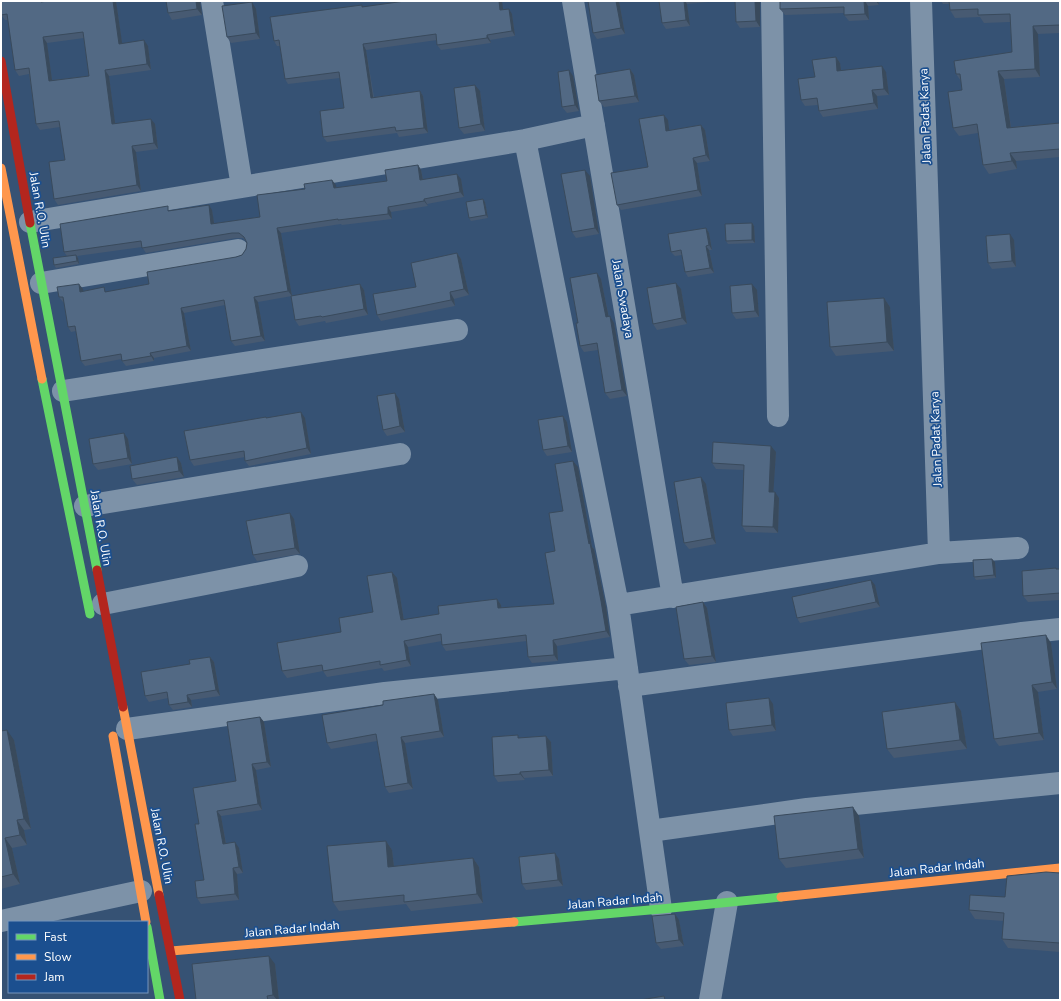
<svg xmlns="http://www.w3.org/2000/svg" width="1061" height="1001" font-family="'Nunito Sans',sans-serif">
<rect width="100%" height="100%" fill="#365274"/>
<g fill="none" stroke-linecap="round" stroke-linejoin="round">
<!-- street -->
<path stroke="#7d92a8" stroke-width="22" d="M212 1 242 187
M573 1 673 597
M772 1 778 416
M525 140 618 605 661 909
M30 222 525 140 594 125
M41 283 238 250
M63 391 457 330
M85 506 400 454
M939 553 1018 548
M103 604 297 566
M618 605 939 553 921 1
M629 686 1022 633 1060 629
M127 729 385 693 627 668
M650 831 807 809 1060 783
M1 921 141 891
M710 1000 727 902"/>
<!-- fast -->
<path stroke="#63d668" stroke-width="9" d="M30 223 97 570
M42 379 90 614
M514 922 661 909 781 897
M147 927 160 1000"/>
<!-- slow -->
<path stroke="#ff974d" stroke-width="9" d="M1 168 42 379
M123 707 159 895
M113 736 146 922
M781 897 1060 868
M171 951 514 922"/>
<!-- jam -->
<path stroke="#b3261e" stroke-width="9" d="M1 61 30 223
M97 570 123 707
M159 895 180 1000"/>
</g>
<!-- wall -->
<path fill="#475a72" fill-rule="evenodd" d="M116 1 122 43 148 46 151 70 109 76 115 124H155L158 149 136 152 141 191 58 205 54 199 65 160 60 127 40 130 36 124 29 74 19 76 15 70 8 20H5L1 15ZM84 38 89 76 52 80 47 43Z
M619 1 625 34 597 39 593 33Z
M659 1H719L687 4 690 26 666 29 662 23Z
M760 1V27L740 28 736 22Z
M780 1H878L879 5 868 6 869 20 849 21 844 15V13L785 15 780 9Z
M941 1H1060V33L1038 34 1040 77 1004 79 1011 127 1060 123V157L1016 161 1017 169 989 174 983 165 978 133 959 136 953 128 962 90 961 81 956 74 1012 52 1010 22 984 23 980 17 955 18 950 10 949 4H943Z
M200 3 202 15 172 20 168 13Z
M362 5 363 7 503 10 512 14 515 36 490 40 491 43 441 50 437 45V40L366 50 374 97 420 91 423 96 428 133 399 137 397 133 327 142 323 137 344 108 340 78 288 84 285 79 280 46H277L274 41Z
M256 9 260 39 231 43 227 37Z
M836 57 840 63 841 71 886 72 889 95 877 96 878 109 823 117 819 111 818 105 805 106 801 100 815 77Z
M630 69 634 75 639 102 604 107 599 101Z
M573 76 579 111 567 113 562 107Z
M480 91 485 131 464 134 459 128Z
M668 120 669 130 701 125 705 130 710 161 697 163 702 196 621 210 617 205 648 167Z
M418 165 421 170 423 179H461L464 197 427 204 428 206 391 212 392 219 342 225 341 224 281 233 292 296 258 302 265 341 235 346 231 341 225 305 184 313 191 351 154 358V361L126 366 122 361V359L85 366 81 361 76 331 71 332 68 327 64 302H63L59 297 83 289V291L107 292 149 284 236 257 242 255 246 249 247 243 246 241 243 238H236L146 253 142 247 77 256 78 258 79 264 56 268 54 265 67 256 64 252 171 211 212 210 214 224 260 217 336 185V188L387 181Z
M590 176 599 234 576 238 572 232Z
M483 199 485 202 488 218 471 221 469 218Z
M752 223 754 226 755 243 728 244 726 241Z
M706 228 709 233 712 250H709L714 273 688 277 685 272 682 255 675 256 671 252Z
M1014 240 1016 267 992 269 988 263Z
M457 253 461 259 469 295 454 299 455 306 381 321 377 315 416 287Z
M601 279 609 317 614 323 627 396 610 399 605 393 598 350 584 352 580 346 578 323Z
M360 284 364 290 368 315 326 323 325 321 299 326 295 320Z
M681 289 687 324 657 330 653 324Z
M757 290 759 317 736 319 732 313Z
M884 298 890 307 894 351 836 356 830 347Z
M399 399 405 432 387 436 383 430Z
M563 416 567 422 572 452 547 456 543 450Z
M266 417 267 418H305L311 454 249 466 245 461V457L194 466 190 460Z
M128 439 132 464 98 470 93 464Z
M776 452 773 492 779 498 778 533 746 532 742 526 744 470 716 469 712 463Z
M177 457 181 463 184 477 137 485 132 479Z
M578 467 592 547 594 549 606 607 610 637 557 646 558 661 532 663 528 657 527 641 446 651 442 645V641L408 647 411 666 384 671 382 668 327 677 323 671 287 678 282 671 373 612 397 578 404 620 439 614 497 599 501 605V608L554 604 555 551 563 511Z
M706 484 716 544 689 549 684 543Z
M294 519 300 554 257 561 253 555Z
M995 562 996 578 976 580 974 577Z
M1057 569H1060V600L1028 602 1023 596Z
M875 585 880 607 800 623 797 618Z
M703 602 707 608 716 662 689 665 684 659Z
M1051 643 1057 689 1038 692 1044 740 999 746 994 739Z
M210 657 214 662 220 696 191 700 192 707 173 710 169 705 168 698 149 702 145 696 190 664Z
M434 694 438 700 444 737 405 743 413 789 389 793 385 787 377 741 331 749 327 743 383 705Z
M955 702 961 711 967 749 894 758 887 749Z
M773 704 776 731 733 736 729 730Z
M260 717 264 722 271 767 256 770 262 810 221 816 226 843 239 848 243 873 237 874 239 900 201 904 197 898 204 880 199 824 236 781Z
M1 731 14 740 31 829 24 830 27 845 12 848 20 884 1 889Z
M546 736 551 742 553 776 524 778 525 780 498 782 494 776 520 738Z
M859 816 864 858 786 868 779 859Z
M386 841 392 850 394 866 473 858 479 867 483 903 411 911 406 904 339 911 333 902Z
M559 859 563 886 526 890 522 884Z
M1060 873V952L1008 948 1002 939 1004 921 975 919 969 910 1005 897Z
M679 920 684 946 661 949 656 943Z
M275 964 279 1000H196Z"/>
<!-- shaded-wall -->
<path fill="#394a5c" d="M113 1H116L123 49 119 44Z
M196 1H200L202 15 197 9Z
M499 1H502L504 16 500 10Z
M616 1H619L625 34 621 28Z
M684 1H685L687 4 690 26 686 20Z
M755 1H760V27L756 21Z
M864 1H865L868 6 869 20 865 14Z
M876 1H878L879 5Z
M252 2 256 9 260 39 256 33Z
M509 9 512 14 515 36 512 31Z
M1033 26 1038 34 1040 77 1035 69Z
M487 35 490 40 491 43 487 38Z
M43 37 47 43 53 87 49 81Z
M144 40 148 46 151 70 147 64Z
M363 44 366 50 374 103 371 98Z
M836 57 840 63 842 77 837 71Z
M882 66 886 72 889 95 884 89Z
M630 69 634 75 639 102 635 96Z
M105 70 109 76 116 130 112 124Z
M569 70 573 76 579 111 575 105Z
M998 71 1004 79 1012 136 1007 128Z
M475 85 480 91 485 131 481 124Z
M872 90 877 96 878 109 874 103Z
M420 91 423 96 428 133 424 128Z
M664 115 668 120 670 137 666 131Z
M151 119 155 124 158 149 154 143Z
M701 125 705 130 710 161 706 155Z
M132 146 136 152 141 191 137 185Z
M1010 153 1016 161 1017 169 1012 161Z
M693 158 697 163 702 196 698 190Z
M418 165 421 170 424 185 420 180Z
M585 170 590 176 599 234 595 228Z
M457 174 461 179 464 197 460 192Z
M332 180 336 185 337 193 334 188Z
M424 199 427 204 428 206 424 201Z
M483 199 485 202 488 218 486 215Z
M209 205 212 210 215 229 211 224Z
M388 207 391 212 392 219 388 214Z
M752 223 754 226 755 243 752 240Z
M277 228 281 233 292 296 288 291Z
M706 228 709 233 712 250 709 245Z
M1010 234 1014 240 1016 267 1012 261Z
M706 246 709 250 714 273 710 268Z
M457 253 461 259 469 295 464 289Z
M76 255 78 258 79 264 77 261Z
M597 273 601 279 610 323 606 317Z
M676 283 681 289 687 324 682 318Z
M79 284 83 289 84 297 80 292Z
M360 284 364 290 368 315 364 309Z
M752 284 757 290 759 317 755 311Z
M450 292 454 299 455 306 451 300Z
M254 297 258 302 265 341 261 336Z
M884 298 890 307 894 351 887 342Z
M181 308 184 313 191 351 187 346Z
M610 316 614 323 627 396 622 390Z
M150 353 154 358V361L151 356Z
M395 393 399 399 405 432 400 426Z
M301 412 305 418 311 454 307 448Z
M563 416 567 422 572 452 568 446Z
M124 433 128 439 132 464 128 458Z
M771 446 776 452 773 498 769 492Z
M177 457 181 463 184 477 179 471Z
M573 461 578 467 592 547 594 549 606 607 610 637 606 631Z
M701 477 706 484 716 544 712 538Z
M775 492 779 498 778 533 773 527Z
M290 513 294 519 300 554 295 548Z
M992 559 995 562 996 578 994 575Z
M392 572 397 578 405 627 401 620Z
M871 580 875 585 880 607 876 602Z
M497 599 501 605 502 614 498 608Z
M703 602 707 608 716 662 712 656Z
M1046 635 1051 643 1057 689 1052 682Z
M553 640 557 646 558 661 554 655Z
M404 641 408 647 411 666 407 660Z
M210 657 214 662 220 696 216 690Z
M1032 685 1038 692 1044 740 1039 733Z
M434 694 438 700 444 737 440 731Z
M187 695 191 700 192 707 188 702Z
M769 698 773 704 776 731 772 725Z
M955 702 961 711 967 749 960 740Z
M260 717 264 722 271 767 267 762Z
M7 730 14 740 31 829 24 819Z
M546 736 551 742 553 776 549 770Z
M401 737 405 743 413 789 408 783Z
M252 764 256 770 262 810 258 804Z
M520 772 524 778 525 780 520 774Z
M853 807 859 816 864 858 858 849Z
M217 811 221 816 227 850 223 844Z
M17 820 24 830 27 845 20 835Z
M5 838 12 848 20 884 13 874Z
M386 841 392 850 395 876 388 867Z
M235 842 239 848 243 873 239 867Z
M555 853 559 859 563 886 558 880Z
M473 858 479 867 483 903 477 894Z
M233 868 237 874 239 900 235 894Z
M675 914 679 920 684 946 679 940Z
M269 956 275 964 279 1000H277L273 995Z"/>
<!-- building -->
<path fill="#526984" stroke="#394a5c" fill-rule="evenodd" d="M1 1H41V2L47 1H113L119 44 144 40 147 64 105 70 112 124 151 119 154 143 132 146 137 185 54 199 49 162 65 160 59 121 36 124 29 68 15 70 7 14 1 15ZM83 32 89 76 49 81 43 37Z
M166 1H196L197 9 168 13Z
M405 1H499L500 10 509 9 512 31 487 35V38L437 45 436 34 363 44 371 98 420 91 424 128 396 131 395 127 323 137 320 111 344 108 339 72 285 79 279 40 274 41 270 17 362 5V7Z
M588 1H616L621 28 593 33Z
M659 1H684L686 20 662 23Z
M735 1H755L756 21 736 22Z
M780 1H864L865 14 844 15V7L780 9Z
M949 1H1060V25L1033 26 1035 69 998 71 1007 128 1060 123V149L1010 153 1012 161 983 165 977 124 953 128 948 92 962 90 960 74H956L954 61 1012 52 1010 14 978 15V9L950 10Z
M252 2 256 33 227 37 222 6Z
M836 57 837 71 882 66 884 89 872 90 874 103 819 111 817 98 801 100 798 79 815 77 812 60Z
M630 69 635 96 599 101 595 75Z
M569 70 575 105 562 107 558 72Z
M475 85 481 124 459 128 454 88Z
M664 115 666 131 701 125 706 155 693 158 698 190 617 205 611 173 648 167 639 119Z
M418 165 420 180 457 174 460 192 424 199V201L388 207V214L338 220V219L277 228 288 291 254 297 261 336 231 341 224 300 181 308 187 346 150 353 151 356 122 361 121 354 81 361 75 326 68 327 63 297H59L57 287 79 284 80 292 104 287 105 292 149 284 147 272 236 257 242 255 246 249 247 243 244 237 239 233H232L142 248 141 241 64 252 60 224 168 206V211L209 205 211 224 260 217 257 195 305 189 304 184 332 180 334 188 387 181 385 170Z
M585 170 595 228 572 232 561 174Z
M483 199 486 215 469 218 466 202Z
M752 223V240L726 241 725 224Z
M706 228 709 245 706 246 710 268 685 272 681 250 671 252 668 234Z
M1010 234 1012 261 988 263 986 236Z
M457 253 464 289 450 292 451 300 377 315 373 294 416 287 411 263Z
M76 255 77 261 54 265 53 258Z
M597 273 606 317 610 316 622 390 605 393 597 343 580 346 576 323H578L570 278Z
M676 283 682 318 653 324 647 288Z
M360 284 364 309 322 317 321 316 295 320 291 296Z
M752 284 755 311 732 313 730 286Z
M884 298 887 342 830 347 827 302Z
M395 393 400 426 383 430 377 396Z
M301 412 307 448 245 461 244 451 190 460 184 431 266 417V418Z
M563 416 568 446 543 450 538 420Z
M124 433 128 458 93 464 89 439Z
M713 442 771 446 769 492H775L773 527 742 526 744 465 712 463Z
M177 457 179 471 132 479 130 466Z
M573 461 589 544 590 543 601 601 606 631 553 640 554 655 528 657 526 635 442 645 441 634 404 641 407 660 380 665V661L323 671 322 665 282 671 277 643 341 632 339 618 373 612 367 576 392 572 401 620 439 614 438 606 497 599 498 608 554 604 545 553 555 551 549 513 563 511 555 464Z
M701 477 712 538 684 543 674 482Z
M290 513 295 548 253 555 246 521Z
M992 559 994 575 974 577 973 560Z
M1056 568V569H1060V593L1023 596 1022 571Z
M871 580 876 602 797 618 792 597Z
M703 602 712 656 684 659 676 607Z
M1046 635 1052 682 1032 685 1039 733 994 739 981 643Z
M210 657 216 690 187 695 188 702 169 705 167 692 145 696 141 672 190 664 189 660Z
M434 694 440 731 401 737 408 783 385 787 376 734 327 743 322 715 383 705V701Z
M769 698 772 725 729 730 726 703Z
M955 702 960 740 887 749 882 712Z
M260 717 267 762 252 764 258 804 217 811 223 844 235 842 239 867 233 868 235 894 197 898 195 881 204 880 195 824H199L193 788 236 781 227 722Z
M7 730 24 819 17 820 20 835 5 838 13 874 1 877V731Z
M518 735V738L546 736 549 770 520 772V774L494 776 492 737Z
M853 807 858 849 779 859 774 816Z
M386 841 388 867 473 858 477 894 404 902V895L333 902 327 846Z
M555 853 558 880 522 884 519 857Z
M1046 872 1060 873V943L1002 939 1004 913 969 910 970 895 1005 897 1007 876Z
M675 914 679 940 656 943 652 916Z
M269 956 273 995 267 996 268 1000H196L192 964Z
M664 996 665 1000H640Z"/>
<g text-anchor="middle" stroke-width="3.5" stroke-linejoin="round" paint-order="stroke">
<!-- street labels -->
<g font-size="12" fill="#fff" stroke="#1b4f8f">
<text transform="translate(925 116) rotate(-92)" y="4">Jalan Padat Karya</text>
<text transform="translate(40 210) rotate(80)" y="4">Jalan R.O. Ulin</text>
<text transform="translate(623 299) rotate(80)" y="4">Jalan Swadaya</text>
<text transform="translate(936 439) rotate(-92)" y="4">Jalan Padat Karya</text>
<text transform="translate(101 528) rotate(80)" y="4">Jalan R.O. Ulin</text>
<text transform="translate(162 846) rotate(79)" y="4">Jalan R.O. Ulin</text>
<text transform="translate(937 868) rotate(-6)" y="4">Jalan Radar Indah</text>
<text transform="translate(615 901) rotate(-5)" y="4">Jalan Radar Indah</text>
<text transform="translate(292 929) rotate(-5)" y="4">Jalan Radar Indah</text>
</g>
</g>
<!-- border -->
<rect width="1061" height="1001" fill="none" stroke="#ffffff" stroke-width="4"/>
<!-- legend -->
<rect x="8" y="921" width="140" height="72" fill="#1b4f8f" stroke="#7695bc"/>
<rect x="16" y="934" width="20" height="6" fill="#63d668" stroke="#7695bc"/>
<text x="44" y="941" font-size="12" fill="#ffffff">Fast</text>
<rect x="16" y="954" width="20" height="6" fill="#ff974d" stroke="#7695bc"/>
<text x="44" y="961" font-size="12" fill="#ffffff">Slow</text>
<rect x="16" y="974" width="20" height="6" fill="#b3261e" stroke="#7695bc"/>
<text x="44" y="981" font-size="12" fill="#ffffff">Jam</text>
</svg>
